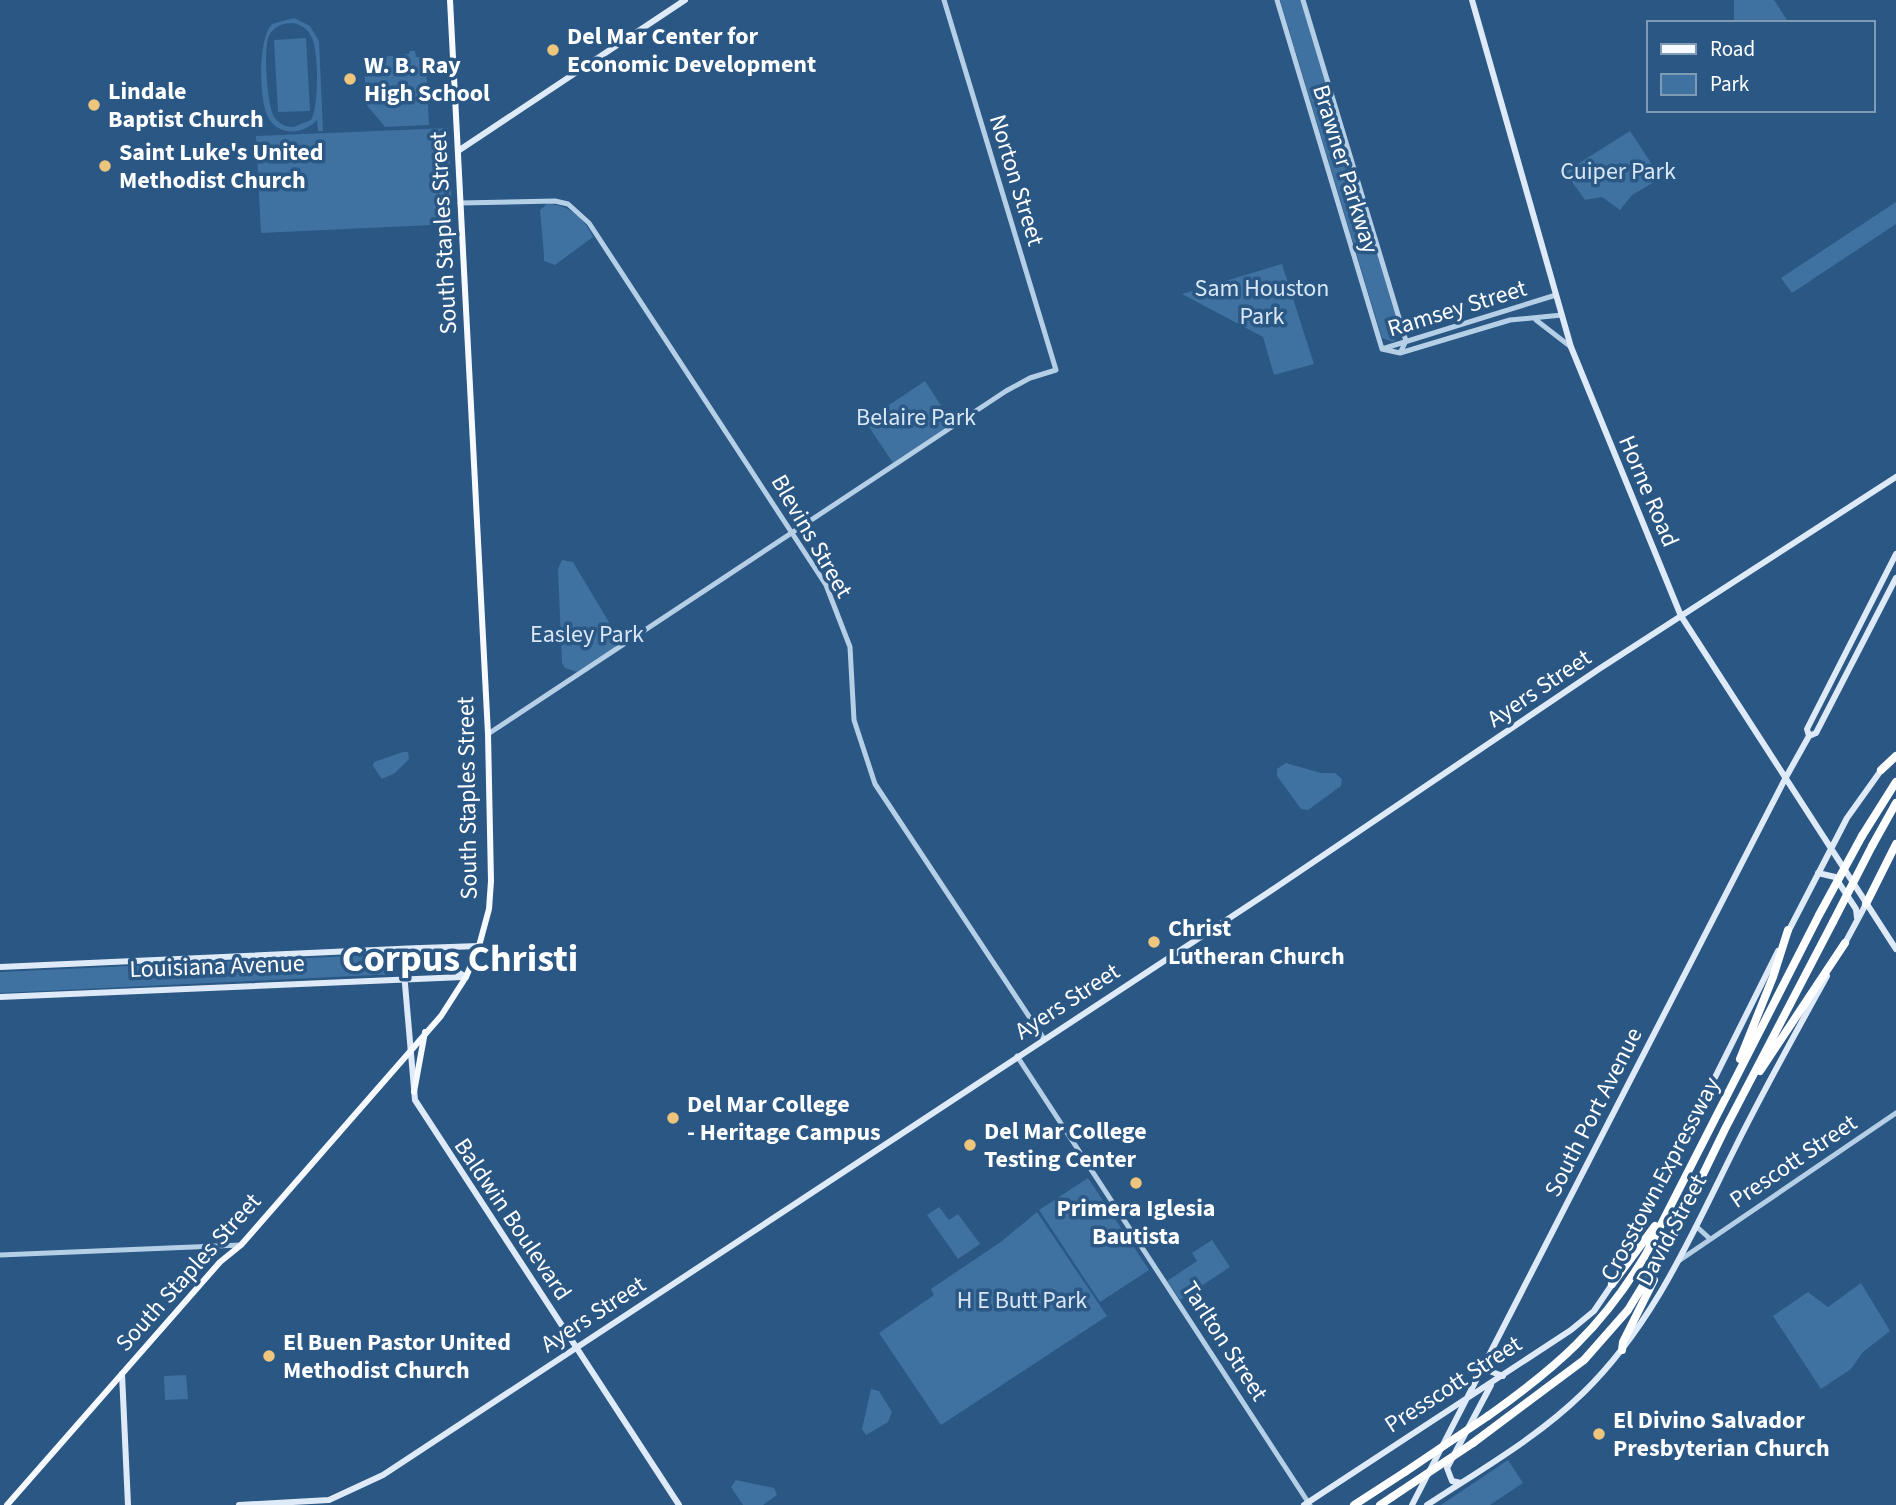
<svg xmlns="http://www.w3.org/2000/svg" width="1896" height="1505" font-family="'Source Sans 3',sans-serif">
<rect width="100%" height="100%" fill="#2a5784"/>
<!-- green -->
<path fill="#3f72a0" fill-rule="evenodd" d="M1280 0H1301L1401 334 1393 342 1382 338Z
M1734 0H1774L1789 23H1734Z
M294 18 310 26 319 41 323 131H318L317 120C303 135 277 137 267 115 259 97 258 39 272 24ZM293 23C301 25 307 28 311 36 319 49 319 107 311 120L294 127C287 127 280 125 275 118 267 109 263 47 269 36 274 26 283 23 293 23Z
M306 38 310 111 278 112 274 40Z
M410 51H415L416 57H420L426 64 429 125 385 127 366 104 364 59 409 54Z
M448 128 453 224 261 233 256 136Z
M1630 131 1661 178 1632 195 1620 210 1602 197 1585 200 1565 172Z
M1896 202V224L1792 293 1781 278Z
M547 204C569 204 585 219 593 237L555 265 544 261V256L540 210Z
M1282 264 1314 364 1274 375 1263 337 1182 294Z
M925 381 953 424 893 463 865 421Z
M562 560 573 562 619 639 615 648 577 672 565 668 562 663 558 569Z
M403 752H408L409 759 395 773 382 779 373 766 374 762Z
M1286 763 1321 773H1335L1342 779 1341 786 1308 810 1301 809 1277 776V769Z
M396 954V974L0 993V972Z
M1088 1178 1149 1270 1100 1302 1039 1210Z
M939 1207 949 1220 958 1214 980 1244 958 1259 927 1215Z
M1037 1212 1107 1316 941 1425 879 1333 934 1295 931 1289 1002 1241Z
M1212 1240 1230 1267 1180 1300 1167 1281 1197 1261 1192 1253Z
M1861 1283 1890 1331 1863 1352 1851 1369 1821 1389 1773 1316 1808 1292 1828 1307Z
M186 1375 188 1399 165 1400 164 1376Z
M871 1389 879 1391 892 1412 888 1422 866 1435 862 1429Z
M1508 1460 1523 1483 1490 1505H1441Z
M736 1480 774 1488 777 1495 763 1505H743L731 1487Z"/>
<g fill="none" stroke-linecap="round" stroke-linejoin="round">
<!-- tertiary -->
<path stroke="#b5cfe7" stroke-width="5" d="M1277 0 1382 349
M1303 0 1406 341 1400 353
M460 203 555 201 568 204 589 223 826 585 850 647 854 720 875 784 1044 1039
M1536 320 1571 347
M1382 349 1400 353 1510 320 1562 315
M1382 349 1556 295
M488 734 1006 391 1030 378 1056 370 944 0
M1017 1056 1310 1505
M1696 1226 1709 1238
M0 1255 241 1245
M1680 1260 1896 1113"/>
<!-- secondary -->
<path stroke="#deeaf7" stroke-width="6" d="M1472 0 1571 347 1681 616 1896 949
M458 151 685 0
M1809 736 1807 729 1896 554
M1818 873 1835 877 1856 909 1857 918
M1788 932 1847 818 1882 769
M1844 945 1866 904
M421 948 479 946
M402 949 415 1100 679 1505
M0 967 419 948 466 977
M0 997 463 977
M1619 1270 1778 951
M1486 1363 1492 1372 1503 1376
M122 1374 128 1505
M1461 1483 1452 1481 1447 1468 1491 1385
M239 1505 329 1500 383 1475 1269 892 1599 669 1896 477
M1304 1505 1571 1330 1594 1311 1613 1283
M1412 1505 1785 779 1809 736 1816 733 1896 578
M1427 1505C1480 1470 1537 1438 1583 1393 1653 1325 1691 1236 1734 1150 1763 1091 1795 1034 1827 976"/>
<!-- primary -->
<path stroke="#f6f9fe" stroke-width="6" d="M414 1092 425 1032
M7 1505 220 1262 241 1245 441 1016 466 977 479 946 489 909 491 881 488 734 450 0"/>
<!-- motorway -->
<path stroke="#fff" stroke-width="8" d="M1881 770 1896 756
M1862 836 1896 782
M1872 846 1896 803
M1866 904 1896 844
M1740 1059 1773 977 1788 930
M1760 1071 1845 943
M1612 1284 1655 1226
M1622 1350 1623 1342 1654 1280
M1488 1416C1557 1367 1602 1328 1646 1254L1819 915
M1473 1443 1584 1360 1628 1310 1672 1238 1725 1129 1833 922
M1354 1505 1405 1472
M1380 1505 1392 1497"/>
<!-- motorway-bridge -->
<path stroke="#fff" stroke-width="8" d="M1819 915 1862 836
M1833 922 1872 846
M1405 1472 1488 1416
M1392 1497 1473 1443"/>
</g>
<!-- markers -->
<g fill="#edc57c" stroke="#2a5784" stroke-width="2.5">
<circle cx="553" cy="50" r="7"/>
<circle cx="350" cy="79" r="7"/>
<circle cx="94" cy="105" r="7"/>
<circle cx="105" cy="166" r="7"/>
<circle cx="1154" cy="942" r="7"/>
<circle cx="673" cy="1118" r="7"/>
<circle cx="970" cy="1145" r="7"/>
<circle cx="1136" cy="1183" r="7"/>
<circle cx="269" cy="1356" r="7"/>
<circle cx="1599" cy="1434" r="7"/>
</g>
<g text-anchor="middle" stroke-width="7" stroke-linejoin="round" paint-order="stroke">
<!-- poi labels -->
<g font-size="24" font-weight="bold" fill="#fff" stroke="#2a5784" text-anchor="start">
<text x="567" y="44">Del Mar Center for<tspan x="567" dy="28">Economic Development</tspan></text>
<text x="364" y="73">W. B. Ray<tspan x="364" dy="28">High School</tspan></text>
<text x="108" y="99">Lindale<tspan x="108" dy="28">Baptist Church</tspan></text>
<text x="119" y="160">Saint Luke's United<tspan x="119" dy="28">Methodist Church</tspan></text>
<text x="1168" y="936">Christ<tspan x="1168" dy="28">Lutheran Church</tspan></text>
<text x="687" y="1112">Del Mar College<tspan x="687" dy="28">- Heritage Campus</tspan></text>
<text x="984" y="1139">Del Mar College<tspan x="984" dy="28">Testing Center</tspan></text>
<text x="1136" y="1216" text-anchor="middle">Primera Iglesia<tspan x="1136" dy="28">Bautista</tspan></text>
<text x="283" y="1350">El Buen Pastor United<tspan x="283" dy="28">Methodist Church</tspan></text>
<text x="1613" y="1428">El Divino Salvador<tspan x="1613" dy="28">Presbyterian Church</tspan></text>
</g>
<!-- street labels -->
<g font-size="24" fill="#fff" stroke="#2a5784">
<text transform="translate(1346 169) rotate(73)" y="8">Brawner Parkway</text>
<text transform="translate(1017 180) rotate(73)" y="8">Norton Street</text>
<text transform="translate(443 233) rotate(-93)" y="8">South Staples Street</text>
<text transform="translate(1457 308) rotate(-17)" y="8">Ramsey Street</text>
<text transform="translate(1649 491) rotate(67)" y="8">Horne Road</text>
<text transform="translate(812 536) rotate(60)" y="8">Blevins Street</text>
<text transform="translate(1539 688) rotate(-34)" y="8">Ayers Street</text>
<text transform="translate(467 798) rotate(-91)" y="8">South Staples Street</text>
<text transform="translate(217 966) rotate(-2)" y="8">Louisiana Avenue</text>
<text transform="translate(1067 1001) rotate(-33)" y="8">Ayers Street</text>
<text transform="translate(1593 1112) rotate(-63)" y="8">South Port Avenue</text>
<text transform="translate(1793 1161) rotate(-34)" y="8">Prescott Street</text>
<text transform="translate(1660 1179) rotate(-62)" y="8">Crosstown Expressway</text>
<text transform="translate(513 1219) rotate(56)" y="8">Baldwin Boulevard</text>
<text transform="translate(1671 1230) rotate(-62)" y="8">David Street</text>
<text transform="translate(188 1272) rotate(-48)" y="8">South Staples Street</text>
<text transform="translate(593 1314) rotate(-33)" y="8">Ayers Street</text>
<text transform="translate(1225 1341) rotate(57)" y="8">Tarlton Street</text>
<text transform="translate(1453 1384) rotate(-33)" y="8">Presscott Street</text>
</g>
<!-- park labels -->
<g font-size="24" fill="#d8e7f6" stroke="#2a5784">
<text x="1618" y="179">Cuiper Park</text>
<text x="1262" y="296">Sam Houston<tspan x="1262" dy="28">Park</tspan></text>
<text x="916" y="425">Belaire Park</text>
<text x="587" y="642">Easley Park</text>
<text x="1022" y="1308">H E Butt Park</text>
</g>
<!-- town labels -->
<g font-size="38" font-weight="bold" fill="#fff" stroke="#2a5784">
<text x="460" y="971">Corpus Christi</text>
</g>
</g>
<!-- legend -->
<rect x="1647" y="21" width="228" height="91" fill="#2a5784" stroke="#7f9ab5" stroke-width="2"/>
<rect x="1661" y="44" width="35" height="10" fill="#f6f9fe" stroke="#7f9ab5" stroke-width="2"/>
<text x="1710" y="56" font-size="21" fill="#ffffff">Road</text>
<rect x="1661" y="74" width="35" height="21" fill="#3f72a0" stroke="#7f9ab5" stroke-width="2"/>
<text x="1710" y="91" font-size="21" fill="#ffffff">Park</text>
</svg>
